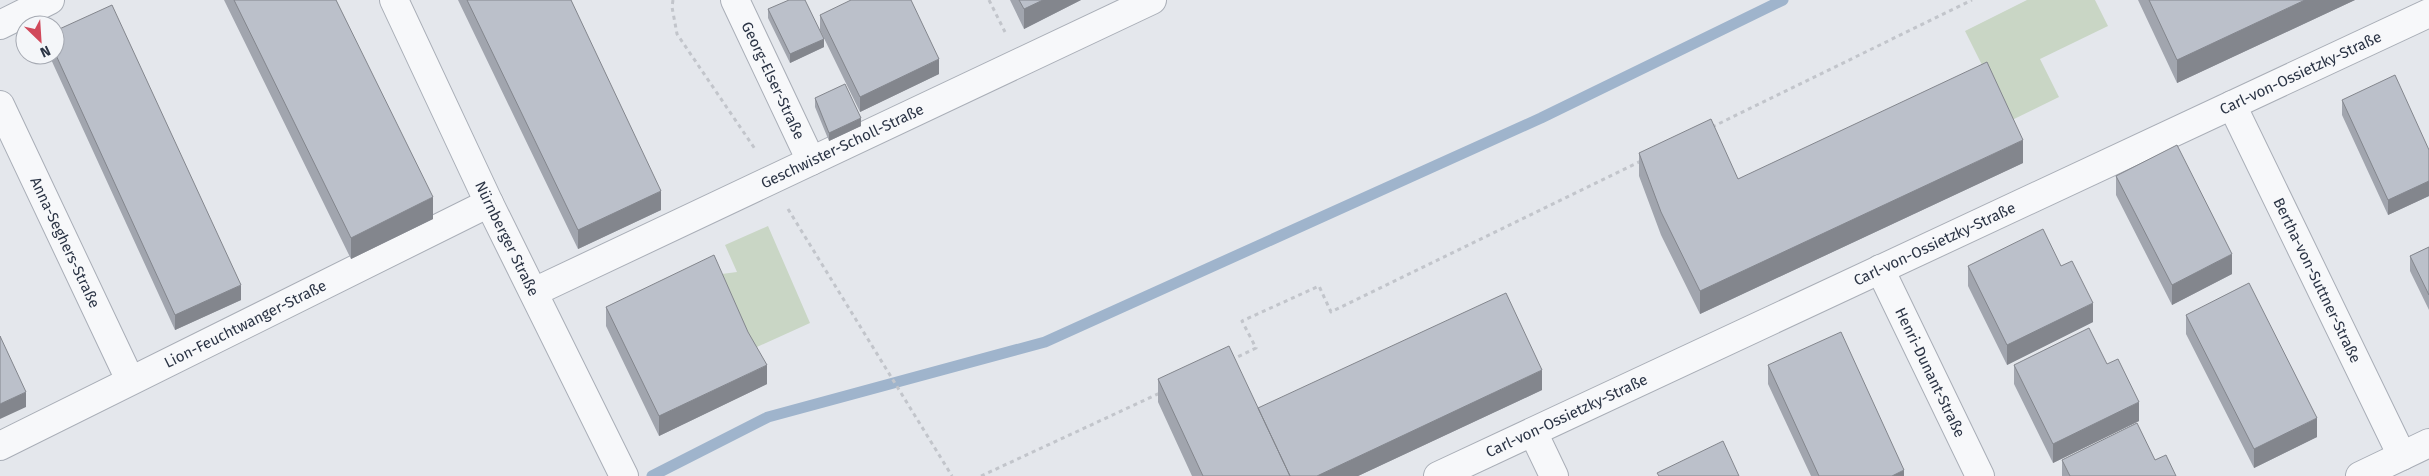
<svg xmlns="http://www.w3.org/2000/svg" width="2429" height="476" font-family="'Fira Sans',sans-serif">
<rect width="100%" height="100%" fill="#e4e7ec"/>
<!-- green -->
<path fill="#c9d6c5" d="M2027 0H2095L2108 26 2040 59 2059 97 2010 121 1965 31Z
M768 226 810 323 748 351 714 275 737 272 725 245Z"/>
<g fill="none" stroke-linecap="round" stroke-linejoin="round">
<!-- stream -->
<path stroke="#9fb4cc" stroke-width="11" d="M652 476 768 417 1045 342 1541 118 1783 0"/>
<!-- street casing -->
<g stroke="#a9aeb7" stroke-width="30">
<g id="street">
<path id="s1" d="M394 0 489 203 624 476"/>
<path id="s2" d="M735 0 811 161"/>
<path d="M0 25 50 0"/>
<path id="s3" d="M0 105 130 380"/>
<path id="s4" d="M2232 105 2402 456"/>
<path id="s5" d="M1880 269 1980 476"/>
<path id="s6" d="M534 292 1152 0"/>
<path d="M1533 432 1554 476"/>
<path id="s7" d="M0 446 489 203"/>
<path id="s8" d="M1438 476 2429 13"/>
<path d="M2360 476 2429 443"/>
</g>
</g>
<!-- path -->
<path stroke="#c2c5cb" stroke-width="3" stroke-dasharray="4 4" stroke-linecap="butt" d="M673 0 672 7 677 34 755 149
M989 0 1005 32
M1712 127 1972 0
M788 209 952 476
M1231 360 1256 348 1242 321 1319 286 1331 312 1641 161
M981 476 1160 393"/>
<!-- street -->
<use href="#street" stroke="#f7f8fa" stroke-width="28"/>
</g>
<!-- wall -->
<path fill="#a1a5ae" d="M224 0H336L433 219 351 259Z
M458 0H571L661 210 578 249Z
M1010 0H1081L1024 29Z
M2138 0H2355L2177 83Z
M768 9 824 47 790 63 768 18Z
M820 15 939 74 860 112 820 30Z
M55 31 241 300 175 330 49 55H55Z
M815 98 861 126 829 141 815 107Z
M2342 100 2429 150V196L2388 215 2342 115Z
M1639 153 1738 179 2023 163 1700 314 1661 235 1639 176Z
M2116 176 2232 274 2172 305 2116 195Z
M2429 247V310L2410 271V256Z
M1968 266H2061L2093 322 2007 365 1968 286Z
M606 307 767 384 659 436 606 326Z
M2186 315 2317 437 2254 468 2186 334Z
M2107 364 2139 421 2053 463 2014 384V365Z
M1768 365 1904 476H1811L1768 384Z
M1158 379 1258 408 1542 390 1358 476H1192L1158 402Z
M2062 460H2155L2176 476H2062Z"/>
<!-- shaded-wall -->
<path fill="#83868d" d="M1043 0H1081L1024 29V9Z
M2305 0H2355L2177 83V60Z
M824 39V47L790 63V54Z
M939 59V74L860 112V97Z
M861 118V126L829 141V133Z
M2023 140V163L1700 314V291Z
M2429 181V196L2388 215V200Z
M661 191V210L578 249V230Z
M433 197V219L351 259V238Z
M2232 254V274L2172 305V285Z
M241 285V300L175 330V315Z
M2093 303V322L2007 365V345Z
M767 365V384L659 436V416Z
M1542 370V390L1358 476H1317Z
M26 392V407L0 419V404Z
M2139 402V421L2053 463V444Z
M2317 418V437L2254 468V449Z
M1904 470V476H1892Z"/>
<!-- building -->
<path fill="#bbc0ca" stroke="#83868d" d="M234 0H336L433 197 351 238Z
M467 0H571L661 191 578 230Z
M789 0H805L824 39 790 54 768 9Z
M851 0H911L939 59 860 97 820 15Z
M1019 0H1043L1024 9Z
M2149 0H2305L2177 60Z
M112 5 241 285 175 315 55 53V31Z
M1987 62 2023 140 1700 291 1661 212 1639 153 1711 119 1738 179Z
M2395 75 2429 150V181L2388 200 2342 100Z
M845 84 861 118 829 133 815 98Z
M2177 145 2232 254 2172 285 2116 176Z
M2043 229 2061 266 2072 261 2093 303 2007 345 1968 266Z
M2429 247V295L2410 256Z
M714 255 748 332 767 365 659 416 606 307Z
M2249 283 2317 418 2254 449 2186 315Z
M1506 293 1542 370 1317 476H1290L1258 408Z
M2089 328 2107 364 2118 359 2139 402 2053 444 2014 365Z
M1841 332 1904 470 1892 476H1819L1768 365Z
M0 336 26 392 0 404Z
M1229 346 1290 476H1203L1158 379Z
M2137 423 2155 460 2166 455 2176 476H2070L2062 460Z
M1723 441 1739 476H1659L1657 473Z"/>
<g text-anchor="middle" stroke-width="4" stroke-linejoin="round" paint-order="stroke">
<!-- street labels -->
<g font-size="15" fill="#2b3445" stroke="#f4f6f9">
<text dy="5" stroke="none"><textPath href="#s8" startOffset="952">Carl-von-Ossietzky-Straße</textPath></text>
<text dy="5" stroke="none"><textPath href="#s2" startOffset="89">Georg-Elser-Straße</textPath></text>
<text dy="5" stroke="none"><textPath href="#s6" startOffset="341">Geschwister-Scholl-Straße</textPath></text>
<text dy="5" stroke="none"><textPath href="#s1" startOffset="264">Nürnberger Straße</textPath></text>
<text dy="5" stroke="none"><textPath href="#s3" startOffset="152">Anna-Seghers-Straße</textPath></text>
<text dy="5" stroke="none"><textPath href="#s8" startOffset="548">Carl-von-Ossietzky-Straße</textPath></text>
<text dy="5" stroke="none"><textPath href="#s4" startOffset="195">Bertha-von-Suttner-Straße</textPath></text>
<text dy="5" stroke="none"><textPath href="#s7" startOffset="274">Lion-Feuchtwanger-Straße</textPath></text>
<text dy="5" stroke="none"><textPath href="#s5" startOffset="115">Henri-Dunant-Straße</textPath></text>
<text dy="5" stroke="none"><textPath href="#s8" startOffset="142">Carl-von-Ossietzky-Straße</textPath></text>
</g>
</g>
<!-- north arrow -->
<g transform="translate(40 40) rotate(155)"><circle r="24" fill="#f4f6f9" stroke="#a4a8b1"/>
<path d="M0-4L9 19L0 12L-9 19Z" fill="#d1495b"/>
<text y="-8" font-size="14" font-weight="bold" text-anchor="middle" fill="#2b3445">N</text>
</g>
</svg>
